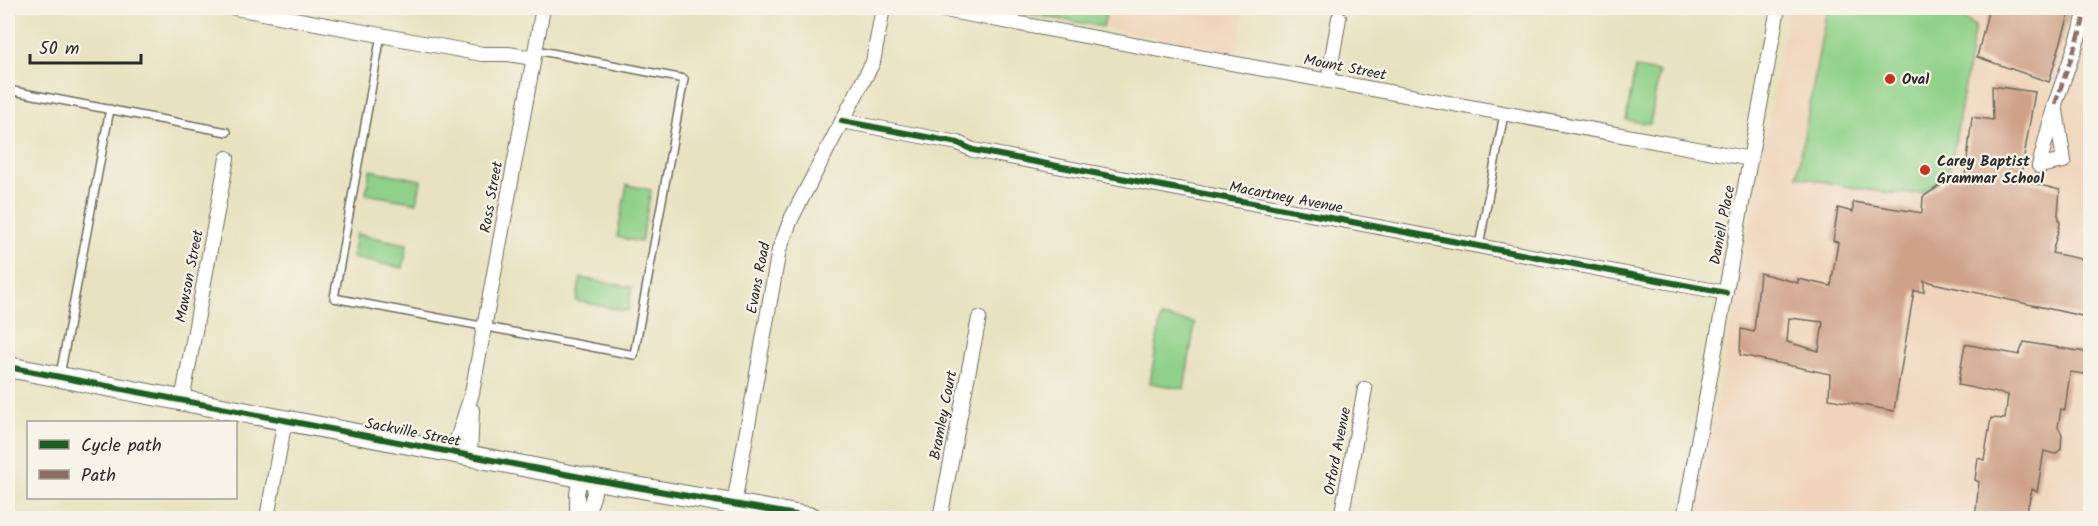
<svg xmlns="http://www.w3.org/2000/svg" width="2098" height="526" font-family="Kalam,sans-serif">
<rect width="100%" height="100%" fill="#f7f3e8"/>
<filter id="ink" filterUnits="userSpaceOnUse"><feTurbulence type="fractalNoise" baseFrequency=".0167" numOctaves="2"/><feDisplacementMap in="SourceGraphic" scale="12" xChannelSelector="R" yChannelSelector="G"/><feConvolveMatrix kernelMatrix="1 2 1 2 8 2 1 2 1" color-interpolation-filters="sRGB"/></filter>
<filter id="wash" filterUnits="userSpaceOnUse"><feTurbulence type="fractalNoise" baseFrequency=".008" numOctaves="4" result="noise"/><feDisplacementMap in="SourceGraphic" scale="24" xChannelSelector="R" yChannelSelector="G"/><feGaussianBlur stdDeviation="1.35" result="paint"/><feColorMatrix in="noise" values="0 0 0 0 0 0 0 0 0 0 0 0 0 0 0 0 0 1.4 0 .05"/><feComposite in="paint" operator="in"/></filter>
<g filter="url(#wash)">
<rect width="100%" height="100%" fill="#e8e2c0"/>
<!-- built -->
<path fill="#f0d5bc" d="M1107 8H1245L1237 53 1103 27Z
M1789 8H2090V518H1695Z"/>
<!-- green -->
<path fill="#8fd189" stroke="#5d7e5a" stroke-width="1.5" d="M995 8H1107L1103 27Z
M1827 8H1929L1954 13 1975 26 1951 165C1944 176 1937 185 1925 191 1903 201 1823 181 1797 176Z
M1635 68 1659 72 1650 124 1626 120Z
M370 170 421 180 417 203 366 194Z
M627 185 651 190 641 242 617 237Z
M356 234 407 244 403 268 352 258Z
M581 278 632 287 628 311 576 301Z
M1161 317 1195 323 1184 389 1150 383Z"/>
<g id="blocks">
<!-- building -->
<path fill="#cfa188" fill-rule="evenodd" d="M1989 8H2071L2049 82 1977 57Z
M1992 86 2035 92 2020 180 2060 190 2058 214 2060 224 2052 253 2086 260V268L2091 269V318L1924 281V292L1914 291 1894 411 1829 399 1830 374 1740 355 1741 329 1754 332 1760 273 1798 283V279L1831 286 1838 242 1833 241 1838 208 1853 212V202L1922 213 1923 197 1951 178 1965 177 1972 117 1993 120ZM1789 318 1823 322 1819 351 1787 342Z
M2024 342 2091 353V375L2070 372 2065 410 2061 409 2058 427 2062 434 2061 449 2055 454 2044 451 2037 492 2032 489 2027 511 2022 510 2019 519H1975L1979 482 1975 480 1978 458 1984 460 1991 418 2005 419 2008 395 1958 385 1965 344 2019 355Z"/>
</g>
</g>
<g filter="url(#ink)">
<use href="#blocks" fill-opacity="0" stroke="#6d6b5f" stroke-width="1.5"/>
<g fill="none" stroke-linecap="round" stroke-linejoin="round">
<!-- lane casing -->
<g stroke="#6d6b5f" stroke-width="10">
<path id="lane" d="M381 35 334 298 634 355 684 79 536 50
M8 90 227 132
M1479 246 1504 114
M60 375 110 109"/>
</g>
<!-- street casing -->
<g stroke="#6d6b5f" stroke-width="16">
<path id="street" d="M235 8 482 54H508L533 58
M934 8 1751 159
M1328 81 1339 18
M2055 104 2064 161 2039 166 2055 104 2081 30 2086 8
M842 121 958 143 973 150 1726 293
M182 401 227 158
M453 452 472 393 543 8
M470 455 472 410
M734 504 779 250 792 217 873 62 883 8
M267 518 285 420
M577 518V494L580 477
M585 518 593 497 596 480
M940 518 979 318
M1341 518 1365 389
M1684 518 1778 8"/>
</g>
<!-- secondary casing -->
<g stroke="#6d6b5f" stroke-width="22">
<path id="secondary" d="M8 367 596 480 813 518"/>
</g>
<!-- lane -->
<use href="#lane" stroke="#fff" stroke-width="7"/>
<!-- street -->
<use href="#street" stroke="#fff" stroke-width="14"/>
<!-- secondary -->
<use href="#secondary" stroke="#fff" stroke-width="20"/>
<!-- quiet -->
<path stroke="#8d6e63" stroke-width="4.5" stroke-dasharray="9 4.5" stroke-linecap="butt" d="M2055 104 2081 30 2086 8"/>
<!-- cycleway casing -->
<g stroke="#f7f3e8" stroke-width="10">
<path id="cycleway" d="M842 121 958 143 973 150 1726 293
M8 367 596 480 813 518"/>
</g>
<!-- cycleway -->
<use href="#cycleway" stroke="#1b5e20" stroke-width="6"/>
</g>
</g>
<!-- markers -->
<g fill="#c8321e" stroke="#f7f3e8" stroke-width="2">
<circle cx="1890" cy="79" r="6"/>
<circle cx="1925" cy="170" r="6"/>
</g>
<g text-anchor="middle" stroke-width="4.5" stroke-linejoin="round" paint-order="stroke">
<!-- street labels -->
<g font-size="15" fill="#2b2b2b" stroke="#f7f3e8">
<text transform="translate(1345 67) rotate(11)" y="5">Mount Street</text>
<text transform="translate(491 197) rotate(-80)" y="5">Ross Street</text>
<text transform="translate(1286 197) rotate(11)" y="5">Macartney Avenue</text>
<text transform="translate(1722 225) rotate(-79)" y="5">Daniell Place</text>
<text transform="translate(189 276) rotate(-79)" y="5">Mawson Street</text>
<text transform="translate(758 278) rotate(-79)" y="5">Evans Road</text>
<text transform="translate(943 415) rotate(-79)" y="5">Bramley Court</text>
<text transform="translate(413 432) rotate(11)" y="5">Sackville Street</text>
<text transform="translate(1337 451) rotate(-79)" y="5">Orford Avenue</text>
</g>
<!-- poi labels -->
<g font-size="15" font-weight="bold" fill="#2b2b2b" stroke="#f7f3e8" text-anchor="start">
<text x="1902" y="84">Oval</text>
<text x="1937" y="166">Carey Baptist<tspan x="1937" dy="17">Grammar School</tspan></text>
</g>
</g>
<!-- margin -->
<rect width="2098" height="526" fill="none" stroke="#f7f3e8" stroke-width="30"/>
<!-- legend -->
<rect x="27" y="421" width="210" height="78" fill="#f7f3e8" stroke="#a5a39c" stroke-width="1.5"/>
<rect x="39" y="440" width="30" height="9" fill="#1b5e20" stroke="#a5a39c" stroke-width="1.5"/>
<text x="81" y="451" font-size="18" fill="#2b2b2b">Cycle path</text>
<rect x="39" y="470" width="30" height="9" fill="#8d6e63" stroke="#a5a39c" stroke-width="1.5"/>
<text x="81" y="481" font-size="18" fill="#2b2b2b">Path</text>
<!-- scale -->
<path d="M30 54v9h111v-9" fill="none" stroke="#2b2b2b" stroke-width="3"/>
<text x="39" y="54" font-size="18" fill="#2b2b2b" stroke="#f7f3e8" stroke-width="4.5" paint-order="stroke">50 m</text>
</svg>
